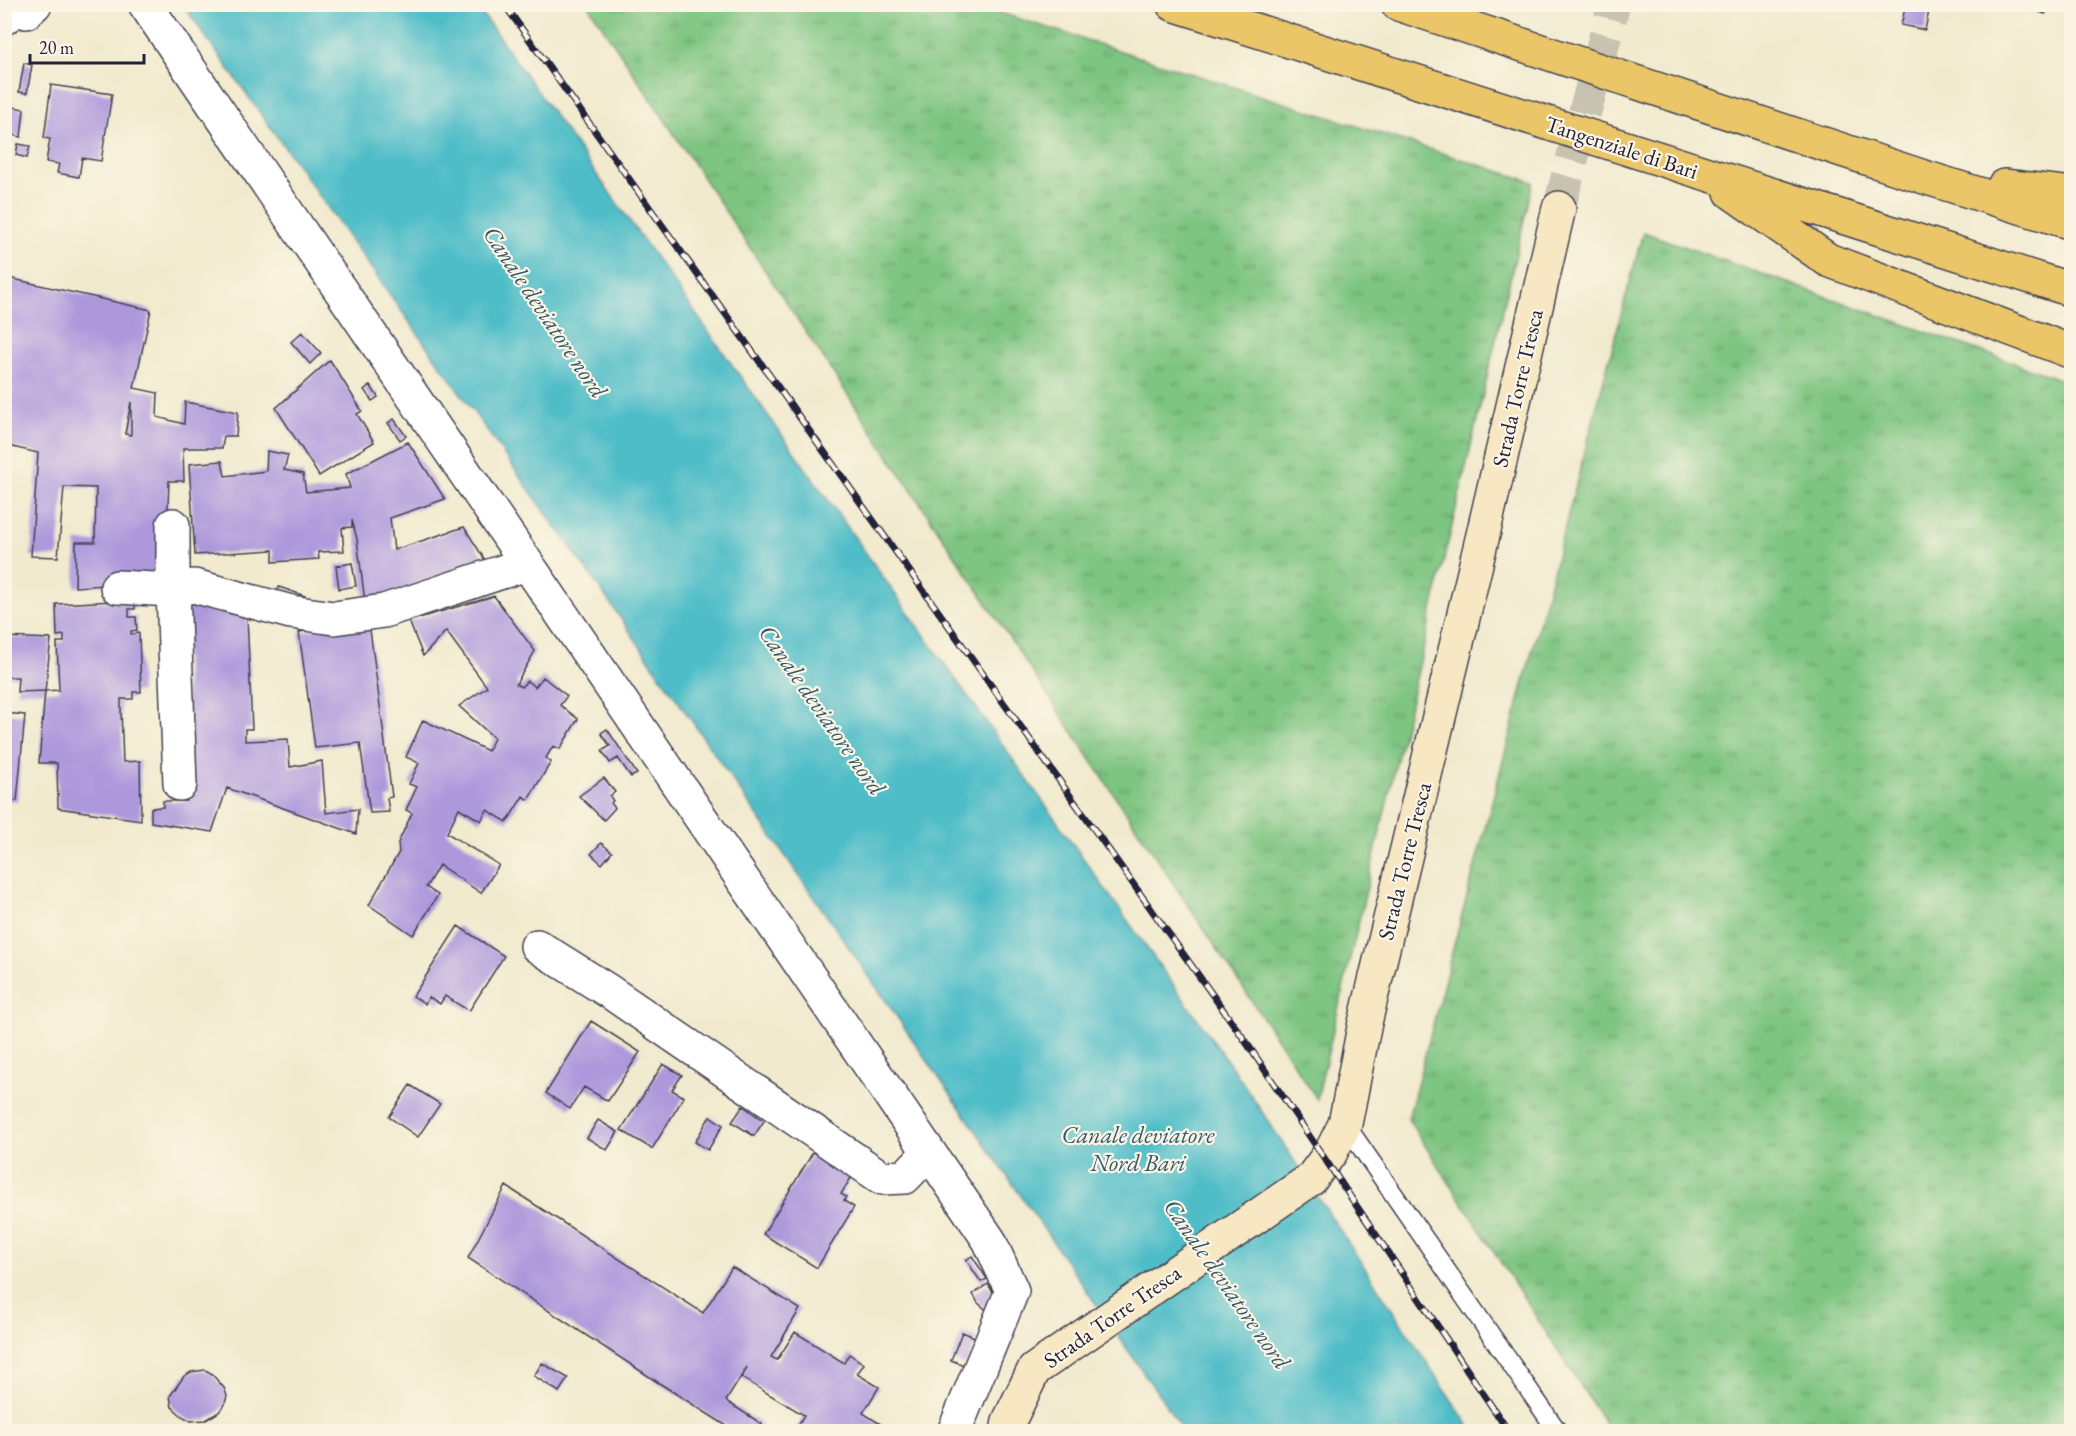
<svg xmlns="http://www.w3.org/2000/svg" width="2076" height="1436" font-family="'EB Garamond',serif">
<defs>
<pattern id="grass-tufts" width="24" height="20" patternUnits="userSpaceOnUse" patternTransform="scale(1.5)"><rect width="24" height="20" fill="#7ec581"/><path d="M3 7l-1-3M5 7V3M7 7l1-3M15 17l-1-3M17 17v-4M19 17l1-3" fill="none" stroke="#67a06b"/></pattern>
</defs>
<rect width="100%" height="100%" fill="#fcf5e5"/>
<filter id="ink" filterUnits="userSpaceOnUse"><feTurbulence type="fractalNoise" baseFrequency=".0167" numOctaves="2"/><feDisplacementMap in="SourceGraphic" scale="12" xChannelSelector="R" yChannelSelector="G"/><feConvolveMatrix kernelMatrix="1 2 1 2 8 2 1 2 1" color-interpolation-filters="sRGB"/></filter>
<filter id="wash" filterUnits="userSpaceOnUse"><feTurbulence type="fractalNoise" baseFrequency=".008" numOctaves="4" result="noise"/><feDisplacementMap in="SourceGraphic" scale="24" xChannelSelector="R" yChannelSelector="G"/><feGaussianBlur stdDeviation="1.35" result="paint"/><feColorMatrix in="noise" values="0 0 0 0 0 0 0 0 0 0 0 0 0 0 0 0 0 1.4 0 .05"/><feComposite in="paint" operator="in"/></filter>
<g filter="url(#wash)">
<rect width="100%" height="100%" fill="#f1eace"/>
<!-- grass -->
<path fill="url(#grass-tufts)" stroke="#50745e" stroke-width="1.5" d="M588 5H976L1533 182 1317 1099Z
M1643 232 2071 383V1431H1610L1408 1119Z"/>
<!-- water -->
<path fill="#4fbdc8" stroke="#387082" stroke-width="1.5" d="M183 5H476L1241 1080 1472 1431H1184L601 590Z"/>
<g id="blocks">
<!-- building -->
<path fill="#ae98dc" fill-rule="evenodd" d="M1906 4 1930 6 1925 30 1901 25Z
M2027 4H2057L2055 11 2048 8 2045 14 2026 7Z
M24 63 32 65 27 93 19 92Z
M51 85 112 94 101 161 82 158 79 177 57 173 59 164 46 162 50 139 44 138Z
M8 106 24 109 21 137 4 133V120Z
M18 144 30 146 27 158 16 155Z
M4 277 151 310 134 388 158 393 157 417 184 424 185 402 238 412 236 436H224L222 448H183L184 481H169L165 581 75 587 76 542H95L96 488 64 487 58 557 31 556 38 453 4 445ZM131 402V435L125 434Z
M302 332 321 353 310 364 291 342Z
M330 360 362 411 357 414 374 442 319 476 276 408Z
M370 385 378 397 372 401 364 390Z
M394 419 406 436 400 440 388 423Z
M408 442 445 499 390 518 394 550 464 527 485 560 365 602 357 539 352 520V527L342 528 344 551 318 552 319 559 273 562V550L195 555 189 464 222 461 225 476 266 471 267 451 288 455 284 470 303 474 306 492 350 488 346 474Z
M352 563 356 586 339 589 336 566Z
M279 587 305 596 302 602 277 593Z
M494 596 535 651 516 684 521 687 527 681 535 687 543 677 567 696 560 705 578 719 560 749 553 746 546 758 551 762 528 800 523 796 507 822 487 810 481 821 459 808 447 833 499 865 481 893 439 865 426 887 438 895 413 935 369 905 399 852 398 843 412 813 406 810 417 787 409 784 419 763 406 757 423 720 488 751 494 738 459 706 487 687 446 631 423 656 409 621Z
M135 600V609H129V617H136L137 630 131 631V634L139 633 141 692H133V699H121V710L123 762 140 761 141 820 58 808 57 763H39L45 691 17 692 18 677H4L6 637 51 639 45 691 59 690 57 642H64V635L57 636 56 604Z
M185 601H199L247 616 252 729H245V741L288 739 290 767 322 761 326 813 358 809 356 834 227 788 212 832 151 822V808L163 807V801H187Z
M369 622 392 797 387 798 389 812 370 813 360 743 315 748 299 632Z
M4 713 25 715 17 801 4 800Z
M607 729 637 774 631 777 618 758 610 763 602 751 610 746 601 733Z
M604 778 615 792 610 796 613 801 611 803 615 808 604 820 579 796Z
M601 843 612 852 602 864 591 854Z
M458 926 504 956 469 1011 445 996 440 1004 429 997 425 1004 413 996Z
M591 1021 640 1052 608 1101 584 1087 570 1109 546 1093Z
M663 1064 682 1075 672 1090 684 1097 652 1149 621 1130Z
M410 1085 440 1104 418 1137 389 1117Z
M743 1106 764 1121 754 1136 732 1122Z
M710 1116 723 1125 708 1150 695 1142Z
M598 1120 618 1132 607 1150 587 1138Z
M815 1149 854 1173 841 1194 846 1197 844 1201 854 1207 817 1268 763 1234Z
M506 1186 703 1313 732 1267 800 1309 771 1357 777 1360 795 1332 844 1363 849 1354 864 1364 857 1374 879 1387 863 1413 893 1432H794L804 1415 742 1378 747 1367 726 1401 762 1424 757 1432H736L659 1383 468 1258Z
M972 1256 987 1279 981 1282 966 1260Z
M988 1284 996 1297 989 1312 978 1303 973 1294Z
M962 1332 977 1338 966 1366 951 1360Z
M542 1363 568 1378 559 1392 534 1376Z
M205 1370 211 1373 224 1388 227 1396 225 1403 219 1412 206 1420 191 1421 182 1416 172 1407 170 1396 184 1376 191 1372Z"/>
</g>
</g>
<g filter="url(#ink)">
<use href="#blocks" fill-opacity="0" stroke="#414051" stroke-width="1.5"/>
<g fill="none" stroke-linecap="round" stroke-linejoin="round">
<!-- secondary-tunnel -->
<path stroke="#c8c2b1" stroke-width="33" stroke-dasharray="33 16" stroke-linecap="butt" d="M1559 208 1614 4"/>
<!-- lane casing -->
<g stroke="#414051" stroke-width="21">
<path id="lane" d="M4 27 26 12
M1345 1124 1558 1432"/>
</g>
<!-- street casing -->
<g stroke="#414051" stroke-width="36">
<path id="street" d="M145 4 989 1240 1012 1291 954 1432
M26 12 35 4
M173 525V590L180 784
M117 587 173 590 194 586 291 612 334 618 384 611 526 564
M537 946 610 992 882 1178 905 1177 929 1152"/>
</g>
<!-- secondary casing -->
<g stroke="#414051" stroke-width="36">
<path id="secondary" d="M1007 1432 1009 1421 1034 1370 1311 1179 1331 1152 1345 1124 1364 1027 1482 539 1559 208"/>
</g>
<!-- highway casing -->
<g stroke="#414051" stroke-width="36">
<path id="highway" d="M1173 4 2072 290
M1398 4 1924 177 2072 223
M2004 186 2072 194
M1731 192 1828 260 2072 352"/>
</g>
<!-- lane -->
<use href="#lane" stroke="#fff" stroke-width="18"/>
<!-- street -->
<use href="#street" stroke="#fff" stroke-width="33"/>
<!-- secondary -->
<use href="#secondary" stroke="#f7e8c3" stroke-width="33"/>
<!-- highway -->
<use href="#highway" stroke="#eac669" stroke-width="33"/>
<!-- rail casing -->
<g stroke="#22223b" stroke-width="7">
<path id="rail" d="M504 4 1244 1039 1509 1432"/>
</g>
<!-- rail -->
<use href="#rail" stroke="#fcf5e5" stroke-width="4.5" stroke-dasharray="14" stroke-linecap="butt"/>
</g>
</g>
<g text-anchor="middle" stroke-width="4.5" stroke-linejoin="round" paint-order="stroke">
<!-- street labels -->
<g font-size="22" fill="#22223b" stroke="#fcf5e5">
<text transform="translate(1622 147) rotate(18)" y="8">Tangenziale di Bari</text>
<text transform="translate(1517 388) rotate(-77)" y="8">Strada Torre Tresca</text>
<text transform="translate(1404 861) rotate(-76)" y="8">Strada Torre Tresca</text>
<text transform="translate(1112 1316) rotate(-35)" y="8">Strada Torre Tresca</text>
</g>
<!-- water labels -->
<g font-size="24" font-style="italic" fill="#32586c" stroke="#fcf5e5">
<text transform="translate(545 312) rotate(56)" y="8">Canale deviatore nord</text>
<text transform="translate(822 710) rotate(55)" y="8">Canale deviatore nord</text>
<text x="1138" y="1143">Canale deviatore<tspan x="1138" dy="28">Nord Bari</tspan></text>
<text transform="translate(1227 1284) rotate(55)" y="8">Canale deviatore nord</text>
</g>
</g>
<!-- margin -->
<rect width="2076" height="1436" fill="none" stroke="#fcf5e5" stroke-width="24"/>
<!-- scale -->
<path d="M30 54v9h114v-9" fill="none" stroke="#22223b" stroke-width="3"/>
<text x="39" y="54" font-size="18" fill="#22223b" stroke="#fcf5e5" stroke-width="4.5" paint-order="stroke">20 m</text>
</svg>
